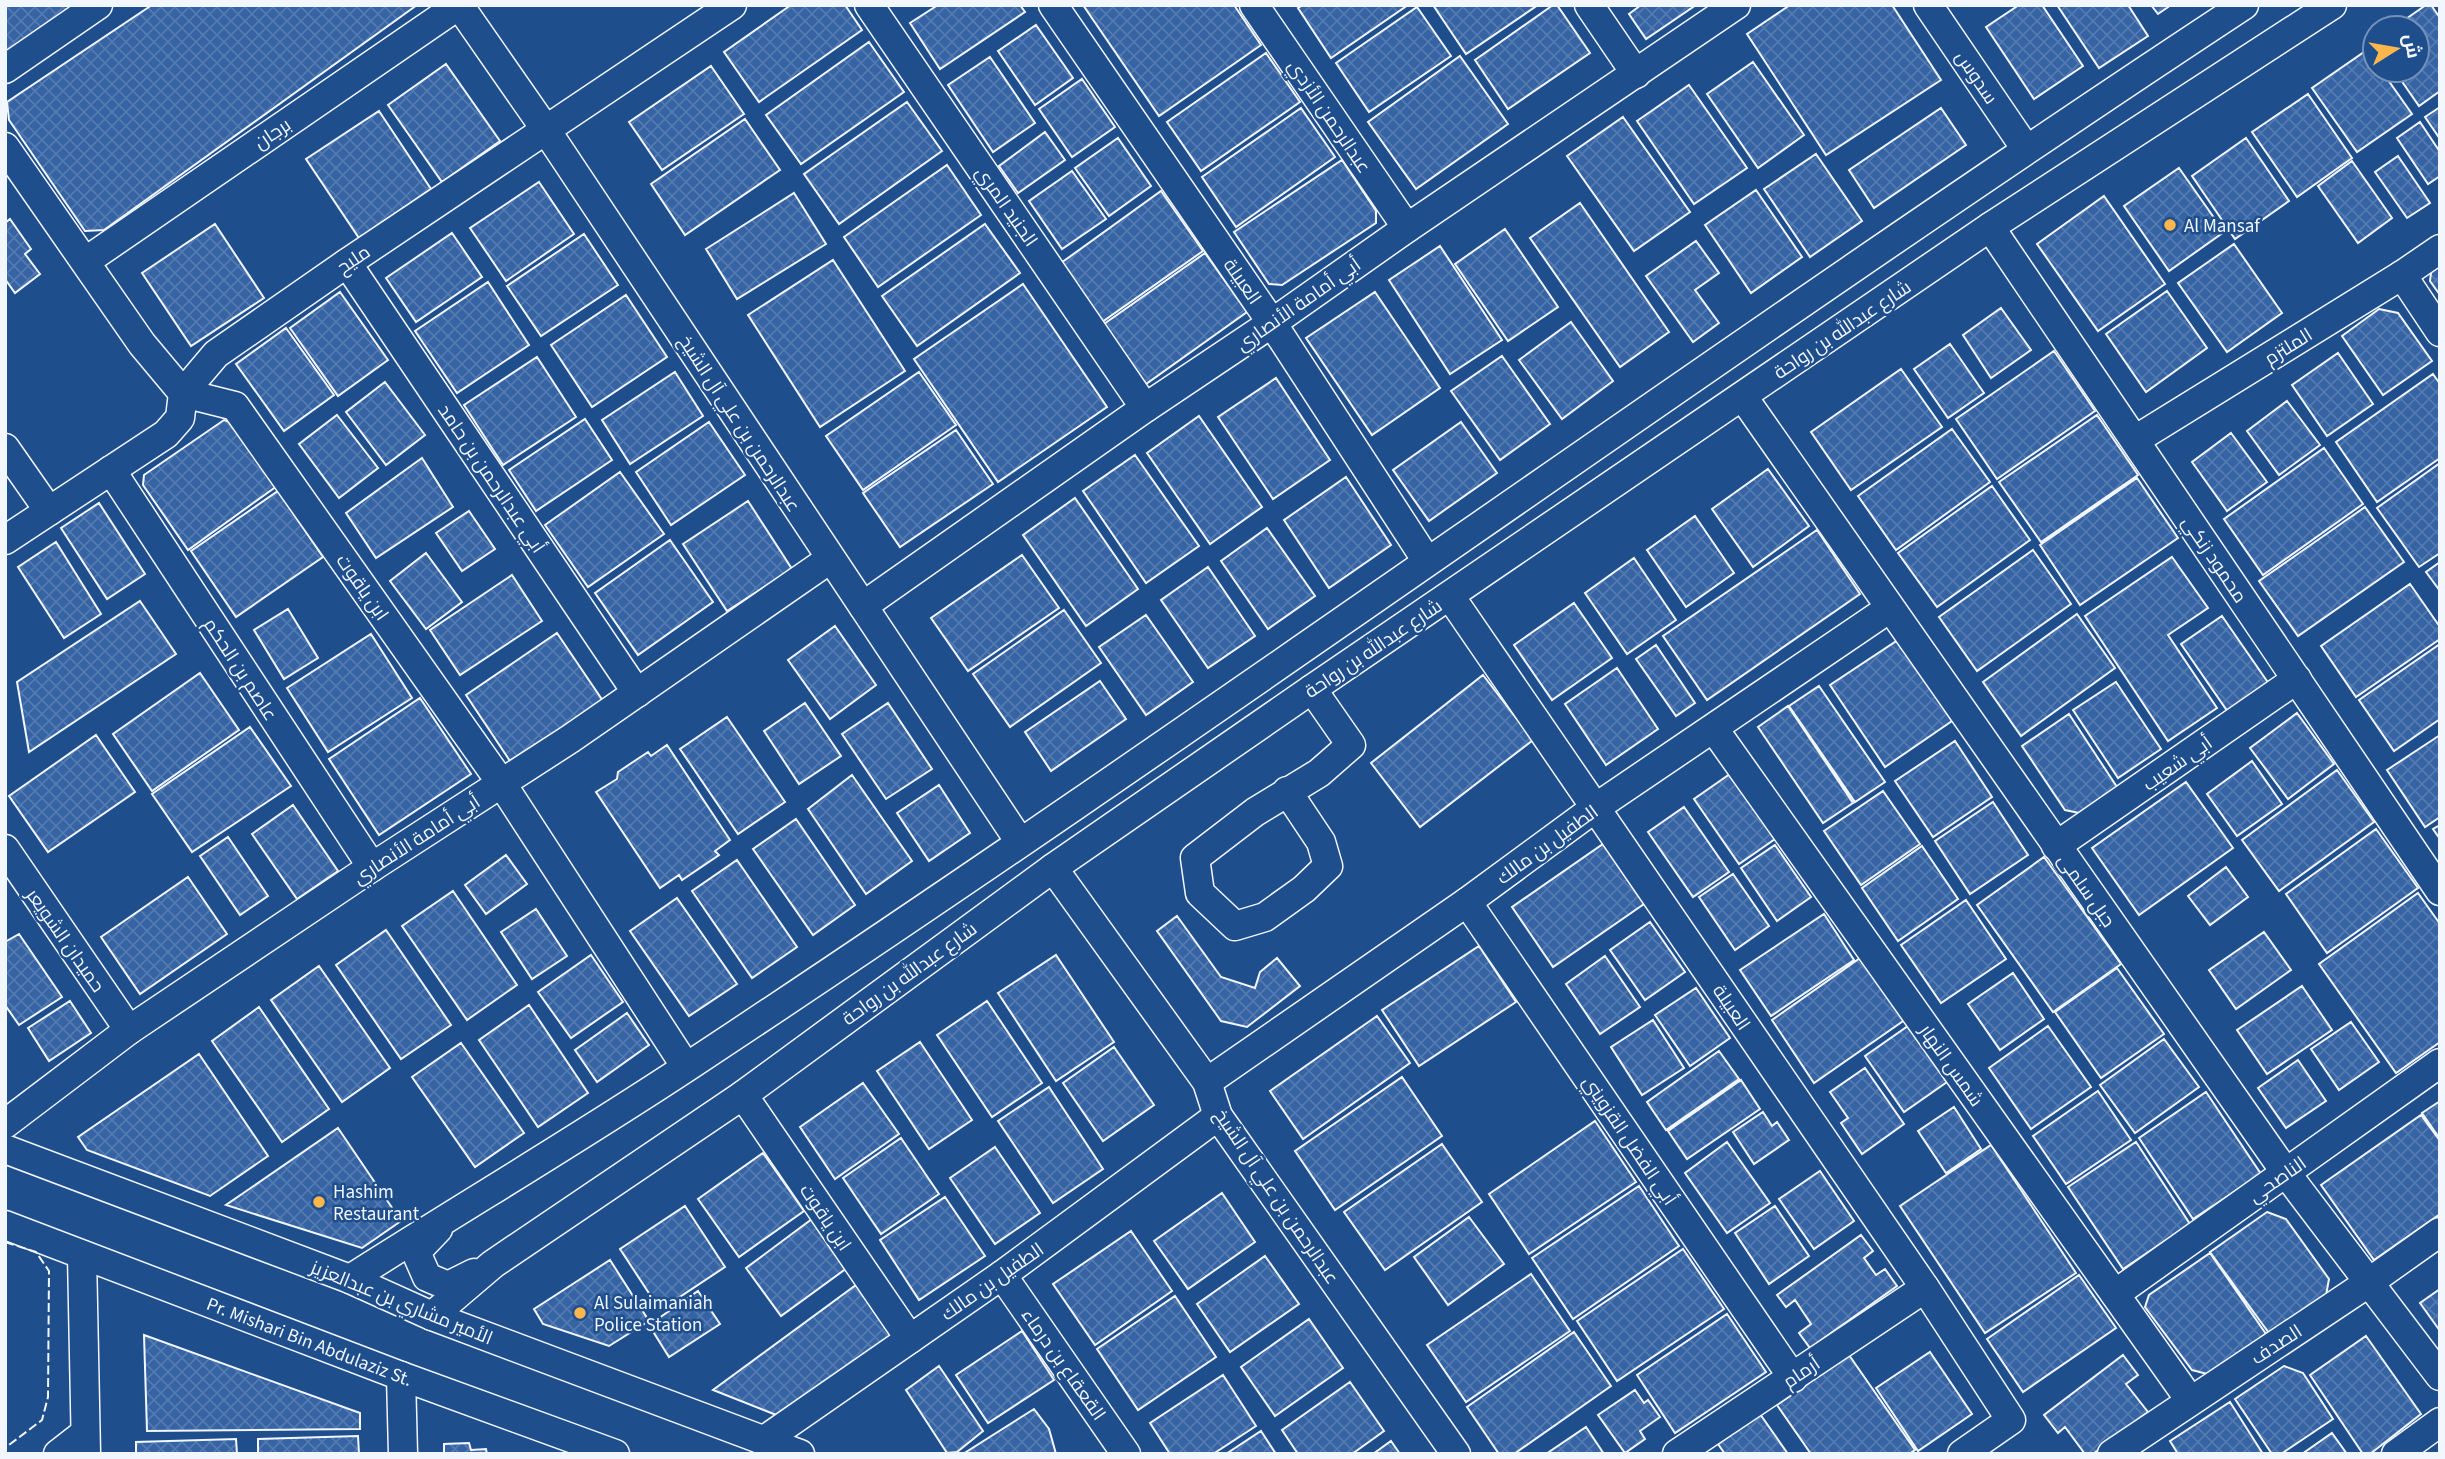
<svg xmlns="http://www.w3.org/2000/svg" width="2445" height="1459" font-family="'Source Sans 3',Cairo,sans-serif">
<defs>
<pattern id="building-cross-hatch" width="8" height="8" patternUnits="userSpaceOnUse" patternTransform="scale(1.75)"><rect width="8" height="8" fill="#3563a3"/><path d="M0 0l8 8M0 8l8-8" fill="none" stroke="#537ab1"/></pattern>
</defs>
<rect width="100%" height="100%" fill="#1f4e8c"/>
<!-- building -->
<path fill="url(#building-cross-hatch)" stroke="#f2f6ff" stroke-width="2" d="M5 5H75L5 54Z
M152 5H417L104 230 85 231 9 120 7 102Z
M791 5H845L862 30 759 102 724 52Z
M938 5H1020L1025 12 940 69 910 23Z
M1083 5H1234L1261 45 1159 116Z
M1303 5H1408L1331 58 1298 8Z
M1433 5H1538L1466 54Z
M1553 5H1557L1590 53 1508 109 1475 60Z
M1641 5H1696L1646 39 1629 14Z
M1790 5H1892L1941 80 1826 155 1747 34Z
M2019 5H2042L2083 66 2034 99 1986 27Z
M2057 5H2128L2148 36 2099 68Z
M2151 5H2171L2158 14Z
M2426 5H2431L2440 18V91L2419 106 2394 70H2417V28H2393Z
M1417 7 1451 56 1369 112 1336 63Z
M1036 25 1073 78 1035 105 998 51Z
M869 42 904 92 801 164 766 115Z
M2367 50 2375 61V70H2381L2412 114 2357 152 2312 88Z
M1266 53 1300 102 1201 171 1167 122Z
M1460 56 1508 124 1416 189 1368 122Z
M990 57 1035 123 993 152 948 85Z
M1753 62 1804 135 1758 168 1707 94Z
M446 64 500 141 442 182 388 105Z
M711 66 744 114 662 170 629 122Z
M1082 79 1115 127 1072 157 1039 109Z
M1689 85 1747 168 1694 204 1637 121Z
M2308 94 2352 158 2297 197 2252 132Z
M907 102 942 151 839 224 804 174Z
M2440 107V139L2425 117Z
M1301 108 1335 157 1236 227 1202 177Z
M1941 108 1966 145 1874 208 1849 170Z
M379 111 431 189 359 238 306 159Z
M1623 117 1690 212 1634 251 1567 156Z
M745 119 780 170 685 235 651 184Z
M2420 122 2440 152V176L2428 184 2397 138Z
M1045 132 1065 160 1018 193 999 166Z
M1118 138 1151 186 1109 216 1075 168Z
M2246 138 2289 201 2235 239 2192 176Z
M1816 154 1862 221 1810 257 1764 189Z
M2398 156 2430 203 2407 218 2375 172Z
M1342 160 1376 211V223L1282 285 1269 284 1234 232Z
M2352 161 2392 218 2358 243 2318 186Z
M947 165 981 215 878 287 844 237Z
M2179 168 2224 232 2169 271 2124 206Z
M1072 171 1106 219 1062 249 1029 201Z
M539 182 574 234 506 281 470 228Z
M1756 190 1802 257 1751 293 1705 225Z
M1161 191 1203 251 1102 322 1061 263Z
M794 193 826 244 737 299 706 249Z
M2104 196 2165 284 2098 331 2037 244Z
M1580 203 1669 332 1620 367 1530 238Z
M10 219 31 249 25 254 40 274 15 293 5 279V223Z
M215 224 264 298 191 346 142 273Z
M985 224 1020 273 917 346 882 296Z
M1505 229 1558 307 1508 341 1455 264Z
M452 233 482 277 416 322 386 278Z
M584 234 618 285 541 336 507 286Z
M1696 241 1719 273 1695 290 1719 323 1693 342 1646 276Z
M2234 244 2282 313 2227 352 2178 283Z
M1440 246 1502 340 1450 374 1389 280Z
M1205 253 1247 312 1146 384 1104 324Z
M833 260 905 371 820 427 748 315Z
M2440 260V295L2430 281 2432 265Z
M488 282 529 345 457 393 415 331Z
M1023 284 1107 407 998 482 914 359Z
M2167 291 2207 348 2146 392 2106 334Z
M340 292 388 360 338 396 290 328Z
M1375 292 1440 388 1372 435 1306 338Z
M626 295 667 357 592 407 551 345Z
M2001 308 2031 350 1991 378 1963 335Z
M2379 309 2398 313 2432 361 2383 395 2342 336Z
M1571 322 1613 381 1562 419 1519 360Z
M286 328 334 395 284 431 236 364Z
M1950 344 1984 393 1948 418 1914 369Z
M2054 351 2095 411 1997 479 1956 419Z
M2338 353 2373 404 2327 436 2292 385Z
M1502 356 1550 424 1500 460 1451 391Z
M537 357 576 417 503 465 464 405Z
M1901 369 1942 427 1851 490 1811 432Z
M675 372 703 416 630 464 602 420Z
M919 372 956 425 863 490 826 436Z
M2433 374 2440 384V458L2377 502 2336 442Z
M1276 378 1330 460 1273 499 1218 417Z
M385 382 425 435 386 465 346 412Z
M2287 401 2320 445 2279 475 2247 431Z
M337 415 378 468 339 498 299 444Z
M2097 415 2138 475 2041 542 1999 482Z
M1199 416 1262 507 1210 544 1147 453Z
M585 419 612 460 536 511 509 470Z
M224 420 233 423 277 486 188 550 143 485 144 475Z
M709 422 745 475 671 525 636 472Z
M1461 422 1497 473 1429 521 1393 470Z
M1952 429 1990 482 1896 550 1858 496Z
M956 430 993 484 900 547 863 493Z
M2231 433 2267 482 2227 511 2192 462Z
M2324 448 2363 504 2263 575 2224 519Z
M1135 455 1199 546 1146 583 1083 491Z
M422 458 453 507 376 558 346 513Z
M2440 463V553L2419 567 2377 508Z
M1768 469 1809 526 1753 567 1712 509Z
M620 472 664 534 588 587 545 525Z
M1346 477 1391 545 1329 588 1284 520Z
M2137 478 2178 538 2080 605 2040 545Z
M1992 486 2030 540 1937 607 1898 553Z
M278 491 323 557 236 617 191 551Z
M1075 498 1138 589 1086 626 1023 535Z
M748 501 792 569 727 611 683 544Z
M99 503 145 574 107 599 61 528Z
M2365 507 2404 562 2298 636 2259 581Z
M469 511 495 549 462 571 436 533Z
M1695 516 1734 573 1686 607 1647 550Z
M1267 528 1315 596 1268 629 1221 561Z
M1817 530 1860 594 1707 700 1663 636Z
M670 540 713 602 638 655 595 593Z
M56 542 101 614 64 638 18 567Z
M2033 550 2071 604 1977 671 1939 617Z
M426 553 462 602 426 629 390 581Z
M1022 555 1059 608 968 671 931 618Z
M2172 557 2208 608 2168 635 2217 708 2168 741 2085 616Z
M1634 558 1676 620 1627 654 1585 593Z
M2440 562V591L2426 572Z
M1208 567 1255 636 1208 668 1161 600Z
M512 575 542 621 460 675 430 630Z
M2410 584 2440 627V639L2356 697 2321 646Z
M140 601 176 654 29 752 17 682Z
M1574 603 1612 658 1552 700 1514 645Z
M288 609 318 658 284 679 254 630Z
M1064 610 1101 663 1010 727 973 674Z
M2077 614 2115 668 2021 736 1983 682Z
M1146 615 1193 682 1146 715 1099 647Z
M2222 616 2269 684 2228 712 2181 644Z
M835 626 876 685 830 719 788 660Z
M557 633 603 701 512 764 466 695Z
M371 634 412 698 328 752 287 688Z
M1898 640 1952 721 1885 767 1830 685Z
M2440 644V719L2394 751 2359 700Z
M1656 645 1695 703 1676 716 1636 659Z
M1617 668 1658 729 1606 765 1565 704Z
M200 673 239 730 152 791 113 734Z
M1483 675 1533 740 1420 827 1371 763Z
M1100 681 1126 719 1051 771 1025 732Z
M2116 682 2161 749 2118 778 2073 710Z
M1819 686 1885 782 1855 802 1789 706Z
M420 698 471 774 379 835 329 759Z
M805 703 841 756 799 784 764 731Z
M888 703 932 769 886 799 842 734Z
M1788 706 1853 803 1823 823 1758 727Z
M2297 713 2334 764 2288 799 2250 748Z
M2069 714 2117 787 2079 813 2065 810 2022 746Z
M727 717 785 802 738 834 680 749Z
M250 727 291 786 192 852 152 794Z
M96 735 135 792 48 852 9 796Z
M2440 735V817L2425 827 2387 770Z
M1955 741 1992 797 1933 837 1895 781Z
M667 745 730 840 715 851 719 855 682 880 679 875 660 888 596 792 617 779 618 772 648 752 651 756Z
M2252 761 2282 804 2237 836 2207 794Z
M2337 770 2374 822 2279 891 2242 840Z
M1730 774 1775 839 1739 864 1694 799Z
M852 775 912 861 866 894 808 809Z
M2186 782 2233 848 2139 915 2092 848Z
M939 785 970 833 929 861 897 813Z
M1883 791 1920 844 1861 885 1824 831Z
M1993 802 2028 855 1970 894 1935 841Z
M293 805 338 871 297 899 252 834Z
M1684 807 1729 872 1693 897 1648 832Z
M796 819 855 905 813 935 753 849Z
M2440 825V839L2433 829Z
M2376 829 2418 888 2327 953 2286 894Z
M228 837 268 896 240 915 200 856Z
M1603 844 1644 904 1553 967 1512 907Z
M1775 845 1811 897 1777 921 1741 868Z
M1922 846 1958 899 1898 941 1862 888Z
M506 855 527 884 486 914 465 885Z
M2044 857 2121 964 2053 1012 1977 905Z
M737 860 797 947 752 978 692 891Z
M2226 867 2248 897 2210 925 2188 896Z
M1733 874 1769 926 1735 950 1699 897Z
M188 877 227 934 140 994 101 937Z
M453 891 517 985 467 1020 402 926Z
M2418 893 2440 924V1042L2396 1073 2319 964Z
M677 898 737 984 689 1016 630 931Z
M1966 900 2006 959 1941 1003 1901 945Z
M536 909 567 956 532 979 501 932Z
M1824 914 1854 960 1771 1016 1740 970Z
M1177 916 1221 977 1255 988 1260 972 1277 958 1300 986 1247 1027 1221 1021 1157 931Z
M1650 922 1685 972 1645 1000 1610 950Z
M386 930 451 1025 401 1059 336 965Z
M2264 932 2291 970 2236 1009 2209 970Z
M19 934 62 997 19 1025 5 1005V942Z
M1479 946 1516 1002 1419 1066 1382 1010Z
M591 955 623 1002 571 1038 538 992Z
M1056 955 1114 1042 1056 1081 998 993Z
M1605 956 1640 1007 1600 1034 1566 984Z
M1863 956 1906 1019 1814 1083 1772 1020Z
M319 966 390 1068 342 1102 271 1000Z
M2117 968 2164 1034 2101 1078 2055 1012Z
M2013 973 2044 1019 2000 1050 1968 1004Z
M2302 986 2332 1030 2267 1074 2237 1030Z
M1696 988 1730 1038 1690 1066 1655 1015Z
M70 1001 91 1033 49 1061 28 1028Z
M987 1001 1042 1083 992 1117 937 1035Z
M529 1005 588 1093 538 1127 479 1040Z
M259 1007 329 1109 282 1142 212 1041Z
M627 1013 649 1045 597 1082 575 1050Z
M1377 1016 1410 1063 1303 1139 1270 1091Z
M1653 1020 1684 1068 1642 1095 1611 1047Z
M2351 1022 2379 1062 2339 1090 2311 1049Z
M1908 1026 1947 1082 1904 1112 1865 1056Z
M2048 1026 2091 1087 2031 1129 1989 1068Z
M2164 1039 2199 1087 2135 1133 2100 1085Z
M920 1042 972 1120 929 1149 877 1071Z
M461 1043 524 1133 475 1167 412 1077Z
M1114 1047 1154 1105 1103 1141 1063 1083Z
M1719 1051 1739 1079 1666 1130 1647 1102Z
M199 1054 268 1156 210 1196 87 1150 78 1137Z
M2298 1060 2326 1101 2286 1128 2258 1088Z
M1865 1068 1904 1124 1862 1154 1841 1123 1848 1118 1830 1092Z
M1402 1077 1442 1136 1335 1210 1295 1151Z
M1741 1080 1760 1109 1687 1159 1668 1131Z
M863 1083 899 1134 835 1179 800 1127Z
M1049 1087 1103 1169 1053 1203 998 1121Z
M2098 1091 2131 1140 2066 1184 2033 1136Z
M2206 1092 2261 1174 2193 1219 2139 1138Z
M2440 1101V1139L2422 1113Z
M1954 1107 1981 1149 1946 1173 1918 1131Z
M1763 1112 1772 1126 1777 1122 1789 1140 1754 1164 1733 1132Z
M2421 1115 2440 1141V1214L2374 1260 2321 1185Z
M1595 1121 1636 1182 1529 1254 1489 1194Z
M338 1128 401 1221 362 1248 226 1205Z
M901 1138 939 1194 881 1234 843 1178Z
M1727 1142 1770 1203 1727 1233 1685 1173Z
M2136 1142 2190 1224 2123 1269 2068 1187Z
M1442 1144 1482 1202 1385 1270 1344 1212Z
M1991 1145 2076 1273 1985 1333 1900 1206Z
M995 1147 1040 1213 995 1244 950 1178Z
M763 1153 804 1211 739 1257 698 1199Z
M1820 1171 1854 1221 1814 1249 1779 1199Z
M1639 1186 1679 1246 1573 1319 1532 1258Z
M1222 1193 1255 1242 1188 1289 1154 1241Z
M945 1197 985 1256 919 1300 880 1240Z
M685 1206 725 1267 660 1310 620 1249Z
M1775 1206 1809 1256 1769 1284 1735 1233Z
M2267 1212 2286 1219 2329 1279 2325 1301 2271 1336 2210 1252Z
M1469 1217 1504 1264 1448 1305 1414 1257Z
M812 1219 847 1268 781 1316 746 1268Z
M1131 1231 1172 1291 1095 1345 1053 1284Z
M1861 1235 1873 1251 1864 1258 1876 1275 1885 1269 1897 1286 1810 1348 1799 1333 1811 1324 1795 1300 1786 1307 1777 1295Z
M1683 1249 1724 1309 1617 1381 1577 1321Z
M2210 1253 2266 1334 2207 1374 2192 1370 2145 1307 2149 1295Z
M1265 1256 1299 1304 1230 1352 1197 1304Z
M610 1260 649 1321 609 1346 543 1324 534 1309Z
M1531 1274 1570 1331 1466 1402 1427 1345Z
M2079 1275 2116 1328 2023 1392 1987 1339Z
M856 1285 892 1338 779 1416 713 1390Z
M2440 1289V1331L2420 1303Z
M698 1291 720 1324 669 1357 649 1325Z
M1175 1296 1216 1357 1138 1410 1097 1349Z
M1727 1314 1766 1372 1675 1433 1637 1375Z
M1309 1319 1343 1368 1275 1416 1241 1367Z
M1022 1331 1054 1380 988 1423 956 1375Z
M1574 1332 1611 1386 1514 1454H1499L1467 1407Z
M144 1335 360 1413V1429L147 1431Z
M2366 1336 2421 1414 2370 1454H2363L2310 1375Z
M1930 1352 1972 1414 1918 1451 1876 1388Z
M1849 1355 1915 1450 1909 1454H1811L1777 1405Z
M2123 1355 2138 1375 2126 1384 2148 1412 2093 1454H2085L2065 1427 2058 1433 2044 1415Z
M939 1366 983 1431 957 1452 947 1453 906 1390Z
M2284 1366 2303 1373 2333 1419 2281 1454H2272L2235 1399Z
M1223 1375 1256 1426 1213 1454H1170L1150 1423Z
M1350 1382 1384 1431 1352 1454H1298L1282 1430Z
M1635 1390 1644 1403 1648 1400 1660 1417 1640 1431 1645 1439 1625 1453 1598 1415Z
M2230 1402 2263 1454H2178L2170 1441Z
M1034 1409 1049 1429 1056 1454H963Z
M1760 1414 1788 1454H1725L1718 1444Z
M1586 1427 1604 1454H1546Z
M1261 1431 1276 1454H1226Z
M2332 1433 2347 1454H2302Z
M358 1436 359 1454H258V1439Z
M236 1439 237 1454H136V1442Z
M1391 1441 1400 1454H1373Z
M469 1443 471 1450 486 1449 487 1454H444V1444Z"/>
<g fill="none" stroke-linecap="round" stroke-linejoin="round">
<!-- minor casing -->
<g stroke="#f2f6ff" stroke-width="31">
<g id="minor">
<path d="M459 5 546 130 1020 842"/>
<path d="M869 5 1145 408"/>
<path d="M1053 5 1272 323 1427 561"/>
<path d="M1254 5 1407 228"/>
<path d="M1589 5 1636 74"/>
<path d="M1928 5 2026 149"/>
<path d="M5 69 98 5"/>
<path d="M5 147 142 344 183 393 235 406 502 784 686 1067"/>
<path d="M1990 227 2440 891"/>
<path d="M86 261 459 5"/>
<path d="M347 263 637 693"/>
<path d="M2402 275 2440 332"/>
<path d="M1743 397 2286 1173 2440 1376"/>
<path d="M2135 440 2402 275 2440 249"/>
<path d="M5 448 49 511"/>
<path d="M111 470 372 867"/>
<path d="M5 540 166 434 180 418 183 393 216 354 347 263 732 5"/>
<path d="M1450 596 1925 1288 2011 1420 1962 1454"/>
<path d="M863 606 1145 408 1272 323 1407 228 1736 5"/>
<path d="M1714 729 2190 1400"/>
<path d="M1287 791 1321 842 1328 866 1304 889 1265 917 1235 926 1200 893 1195 858 1255 812 1319 773 1351 745 1312 689"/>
<path d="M2056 846 2297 679"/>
<path d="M5 849 129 1030"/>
<path d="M1053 868 1207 1082 1218 1116 1456 1454"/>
<path d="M1467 902 1793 1378"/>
<path d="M1207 1082 1467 902 1595 808 1890 608"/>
<path d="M743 1095 910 1339"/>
<path d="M5 1124 129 1030 372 867 570 739 830 559"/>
<path d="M5 1149 350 1279 432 1316 800 1454"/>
<path id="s1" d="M5 1225 401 1376 615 1454"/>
<path d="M438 1229 416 1252 427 1277 448 1286 474 1273"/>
<path d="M82 1255 86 1454"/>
<path d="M1002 1275 1126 1454"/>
<path d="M350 1279C463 1207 578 1139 690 1065 1213 720 1720 350 2244 5"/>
<path d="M2115 1294 2440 1063"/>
<path d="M432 1316 493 1264 743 1095 1053 868 1312 689 1990 227 2332 5"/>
<path d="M401 1376 403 1454"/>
<path d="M763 1441 1002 1275 1218 1116"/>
<path d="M58 1454 85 1433"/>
<path d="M1677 1454 1925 1288"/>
<path d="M2112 1454 2368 1283 2440 1232"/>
<path d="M2396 1454 2440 1422"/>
</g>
</g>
<!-- minor -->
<use href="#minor" stroke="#1f4e8c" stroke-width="28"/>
<!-- fence -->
<path stroke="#f2f6ff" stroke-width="2" stroke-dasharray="9 3.5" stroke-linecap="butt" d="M5 1242 36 1252 49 1271 48 1397 42 1420 5 1448"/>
</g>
<!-- markers -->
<g fill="#ffb74d" stroke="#1f4e8c" stroke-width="2.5">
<circle cx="2170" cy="225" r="7"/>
<circle cx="319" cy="1202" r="7"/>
<circle cx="580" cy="1313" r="7"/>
</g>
<g text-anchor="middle" stroke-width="5" stroke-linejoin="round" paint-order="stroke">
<!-- street labels -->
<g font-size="19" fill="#f2f6ff" stroke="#1f4e8c">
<text transform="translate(1977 77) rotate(56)" y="7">سدوس</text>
<text transform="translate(1330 116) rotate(56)" y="7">عبدالرحمن الأزدي</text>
<text transform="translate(272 133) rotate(-34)" y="7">برجان</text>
<text transform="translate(1007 206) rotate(55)" y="7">الجنيد المري</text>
<text transform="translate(353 259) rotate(-34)" y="7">مليح</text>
<text transform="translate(1243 281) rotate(55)" y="7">العبيلة</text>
<text transform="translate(1298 304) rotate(-35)" y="7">أبي أمامة الأنصاري</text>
<text transform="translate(1842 329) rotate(-34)" y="7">شارع عبدالله بن رواحة</text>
<text transform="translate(2288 346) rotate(-32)" y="7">الملتزم</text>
<text transform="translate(740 423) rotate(57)" y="7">عبدالرحمن بن علي آل الشيخ</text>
<text transform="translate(492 478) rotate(56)" y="7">أبي عبدالرحمن بن حامد</text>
<text transform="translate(2215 559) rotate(56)" y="7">محمود زنكي</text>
<text transform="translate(363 587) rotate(55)" y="7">ابن ياقوت</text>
<text transform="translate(1373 648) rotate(-34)" y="7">شارع عبدالله بن رواحة</text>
<text transform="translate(241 669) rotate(57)" y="7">عاصم بن الحكم</text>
<text transform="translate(2177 763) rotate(-35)" y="7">أبي شعيب</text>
<text transform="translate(416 839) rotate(-33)" y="7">أبي أمامة الأنصاري</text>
<text transform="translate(1547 844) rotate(-36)" y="7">الطفيل بن مالك</text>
<text transform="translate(2087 890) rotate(55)" y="7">جبل سلمى</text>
<text transform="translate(66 940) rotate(55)" y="7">حميدان الشويعر</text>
<text transform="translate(909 973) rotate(-36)" y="7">شارع عبدالله بن رواحة</text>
<text transform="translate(1732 1007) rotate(56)" y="7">العبيلة</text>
<text transform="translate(1952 1065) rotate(55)" y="7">شمس النهار</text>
<text transform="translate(1630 1140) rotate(56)" y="7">أبي الفضل القزويني</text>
<text transform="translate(2277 1179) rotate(-35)" y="7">الناصحي</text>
<text transform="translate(1277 1196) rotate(56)" y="7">عبدالرحمن بن علي آل الشيخ</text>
<text transform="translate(826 1217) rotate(56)" y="7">ابن ياقوت</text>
<text transform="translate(992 1281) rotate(-35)" y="7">الطفيل بن مالك</text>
<text transform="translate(402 1302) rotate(22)" y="7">الأمير مشاري بن عبدالعزيز</text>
<text dy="7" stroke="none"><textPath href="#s1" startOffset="326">Pr. Mishari Bin Abdulaziz St.</textPath></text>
<text transform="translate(2276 1344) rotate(-33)" y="7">الصدف</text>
<text transform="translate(1064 1364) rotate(55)" y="7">القعقاع بن درماء</text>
<text transform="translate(1801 1372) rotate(-34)" y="7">أرمام</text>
</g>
<!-- poi labels -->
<g font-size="19" fill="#f2f6ff" stroke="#1f4e8c" text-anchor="start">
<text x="2184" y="232">Al Mansaf</text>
<text x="333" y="1198">Hashim<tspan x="333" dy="22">Restaurant</tspan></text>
<text x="594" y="1309">Al Sulaimaniah<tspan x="594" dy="22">Police Station</tspan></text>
</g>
</g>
<!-- border -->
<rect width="2445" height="1459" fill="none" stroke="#f2f6ff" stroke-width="14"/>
<!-- north arrow -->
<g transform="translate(2396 49) rotate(79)"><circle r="33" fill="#1f4e8c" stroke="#7391ba" stroke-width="2"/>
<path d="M0-5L12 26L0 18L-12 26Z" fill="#ffb74d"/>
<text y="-10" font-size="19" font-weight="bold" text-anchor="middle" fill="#f2f6ff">ش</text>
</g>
</svg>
